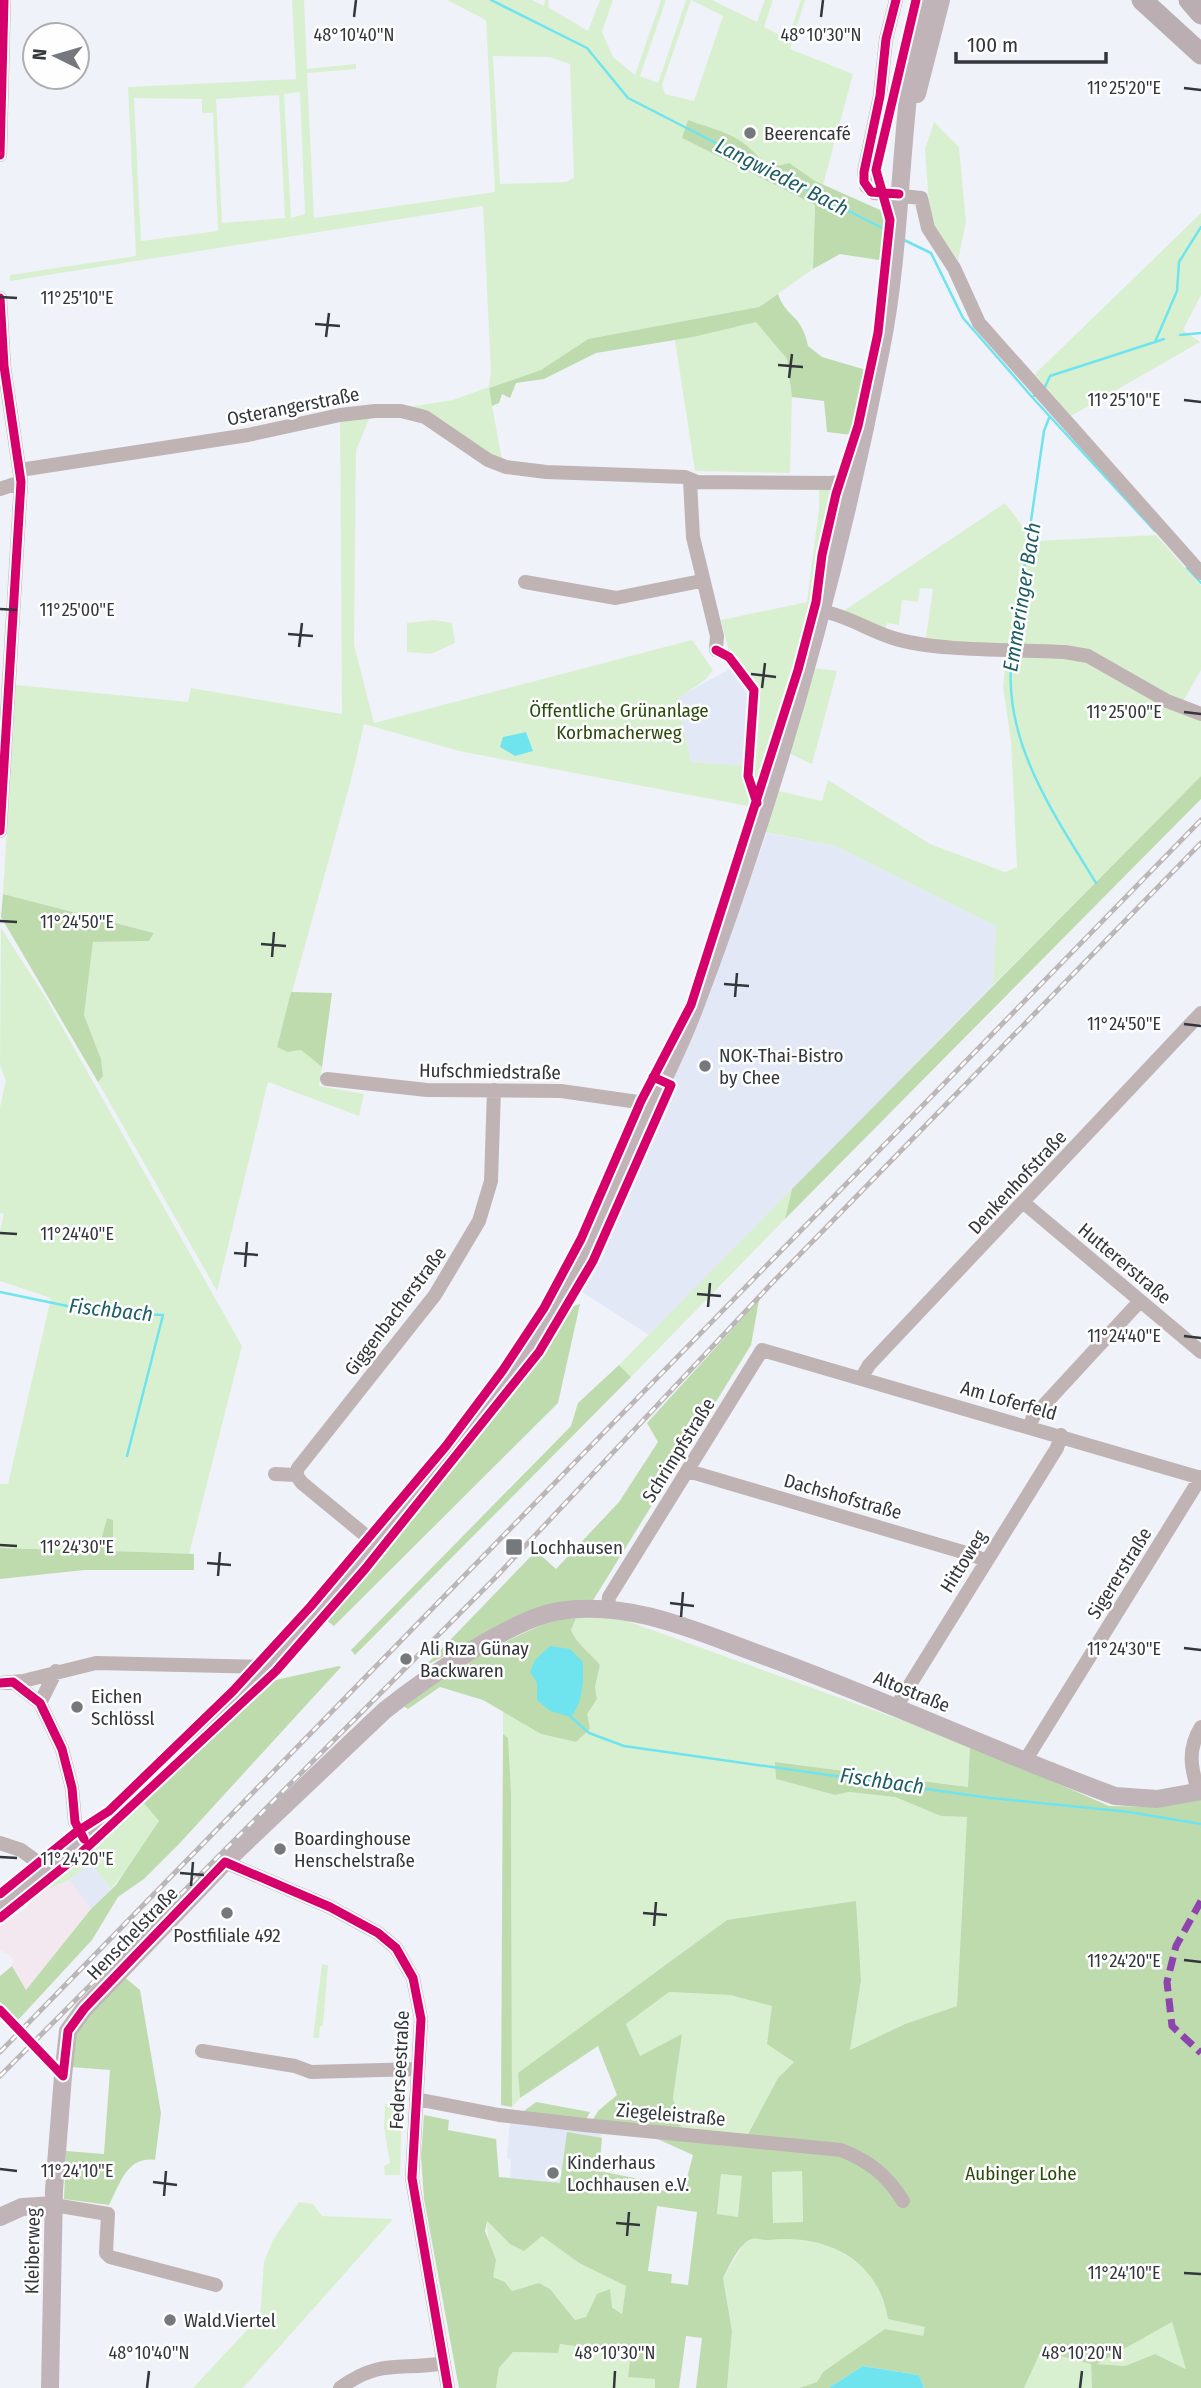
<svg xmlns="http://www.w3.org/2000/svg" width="1201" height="2388" font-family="'Fira Sans Condensed',sans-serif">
<rect width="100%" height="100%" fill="#eff2f9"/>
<!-- commercial -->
<path fill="#f4e8f0" d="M69 1880 91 1909 26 1990 12 1966 13 1958 0 1950V1926L28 1907 30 1897 43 1888 46 1890Z"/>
<!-- built -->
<path fill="#e2e8f6" d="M733 667 751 691 746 767 691 762 677 698Z
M767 833 836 846 996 926 993 985 649 1335 579 1290 699 1022Z
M91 1862 111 1889 91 1909 69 1880Z
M510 2120 601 2133 592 2210H534L510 2178 511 2160 507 2157Z"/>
<!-- green -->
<path fill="#d9f0d0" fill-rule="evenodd" d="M292 0H304L307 69 356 64V69L307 73 314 218 495 192 486 20 447 0H532L544 6 545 0H549L548 7 588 31 600 0H613L602 32 613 57 635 75 661 0H666L640 76 658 83 686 0H712L757 22 765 0H773L764 27 788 39 801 0H805L790 49 853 74 823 185 757 159 740 140 682 138 815 205 813 269 759 307 588 339 541 370 489 388 504 472 424 420 371 414 356 451 354 645 374 723 692 640 713 670 705 680 677 699 691 762 746 766 751 691 733 667 721 620 807 602 819 508V484L841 485 806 634 753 807 459 751 364 724 351 780 277 1046 288 1052 301 1050 322 1067 319 1086 364 1094 359 1116 268 1082 217 1291 98 1082 103 1076 101 1059 84 1015 93 942 149 941 154 933 3 894 16 685 188 702 191 688 342 714 340 418 453 400 489 387 491 372 483 206 10 281V275L136 256 128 87 296 79ZM691 0 723 16 694 101 665 94 662 85ZM493 56 549 57 570 64 574 178 566 182 500 184ZM300 92 305 214 291 218 284 94ZM279 95 285 218 222 223 216 99ZM134 98 202 99V113H213L218 231 141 241Z
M934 122 959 147 966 222 958 260 930 219 925 149Z
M1201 213V295L1183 330 1200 342 1071 416 1035 374Z
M756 321 787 359 792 397 790 473 695 471 675 340Z
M1005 503 1034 541 1156 535 1201 586V670L1182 703 1104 660 925 643 933 589 920 588 918 602 902 600 899 625 887 623 884 633 842 612Z
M434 620 452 623 455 643 431 654 407 652V623Z
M1007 650 1075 655 1201 717V776L993 985 996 926 836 846 760 831 774 790 822 801 828 780 930 844 1005 872 1017 867 1011 742 1003 686Z
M814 668 837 671 812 764 786 752Z
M1 928 47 1000 242 1346 189 1554 113 1551V1520L107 1518 98 1551 0 1548V1484H8L51 1298 0 1281V1230L4 1214 0 1213V1107L6 1081 0 1065Z
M792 1189 785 1219 631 1377 619 1365Z
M616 1617 970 1745 968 1787 776 1762V1779L835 1795 849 1792 895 1797 941 1816 967 1817 957 2006 905 2024 850 2050 861 1981 727 1920 519 2073 520 2098 512 2107 511 1793 503 1734V1711L541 1734 576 1742 590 1729 586 1714 597 1699 595 1687 600 1665C590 1652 577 1645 571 1630L576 1618Z
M142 1801 159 1821 132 1863 111 1889 91 1863 69 1880 46 1890 43 1888Z
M322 1964 328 1965 323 2026H320L319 2038H313Z
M669 1992 730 1995 772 2006 794 2062 778 2078 747 2136 682 2131 673 2098 681 2035 640 2056 626 2024Z
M385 2104 402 2105 400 2175H385L384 2166 390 2163 384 2127Z
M772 2171H802L803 2223H773Z
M721 2174 742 2176 739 2217 717 2215Z
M299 2202 313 2204 322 2216 393 2219 243 2388H193L260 2316 264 2262 273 2240Z
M486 2220 510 2244 542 2236 579 2263 626 2286 622 2314 597 2294 586 2317 575 2320 550 2289 539 2283 512 2291 505 2282 493 2277Z
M782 2237 825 2242 864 2267 885 2295 888 2319 926 2326 923 2336 823 2372 817 2382 799 2388H727L732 2331 723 2278 743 2245 752 2239Z
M1172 2322 1187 2369 1155 2354 1125 2366 1095 2364Z
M560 2344 632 2354 656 2379 655 2388H496L499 2368 513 2352 558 2353Z
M1041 2351 1091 2364 1092 2388H1024Z"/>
<!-- forest -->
<path fill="#bedbae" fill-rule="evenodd" d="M688 120C704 126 725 131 739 140 758 152 764 172 789 163L815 181 887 213 885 261 840 254 813 269 815 205 682 138Z
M778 294C786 318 802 314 808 346L822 357 866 370 852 435 827 432 824 401 792 397 787 359 756 322 693 337 596 353 544 379 516 383 510 398 502 394 499 403 492 406 489 388 541 370 588 339 759 307Z
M1201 776V799L785 1219 792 1189Z
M3 894 154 933 149 941 93 942 84 1015 101 1059 103 1076 98 1082 1 917Z
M291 992 332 993 322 1067 301 1050 288 1052 277 1047Z
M759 1300 751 1345 592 1602 506 1624 425 1666 536 1551 556 1569 619 1502 658 1442 647 1423Z
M580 1304 558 1403 334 1626 326 1620V1616L541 1354 570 1307Z
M619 1365 631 1377 355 1655 351 1650 571 1426 578 1403Z
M107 1518 113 1520V1551L194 1554V1570H84L0 1579V1548L98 1551Z
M576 1618 571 1630C577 1645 590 1652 600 1665L595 1687 597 1699 587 1714 590 1729 576 1742 541 1734 483 1700 440 1687 408 1709 400 1704 490 1649 554 1619Z
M339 1666 341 1667 179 1844 144 1879 118 1897 92 1940 18 2020 0 2002V1976L12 1966 26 1990 91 1909 116 1885 159 1821 142 1801 271 1681Z
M503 1734 508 1738 511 1793 512 2107 501 2105Z
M970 1745 1109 1806 1158 1807 1201 1795V2388H1092L1091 2364 1041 2351 1024 2388H924L919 2375 863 2366 828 2388H799L817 2382 823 2372 885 2329 923 2336 925 2327 888 2319C879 2259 825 2233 768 2240 763 2240 756 2238 752 2239 739 2243 729 2267 723 2278L732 2331 727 2388H696L702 2338 686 2336 679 2388H655V2379L628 2377 631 2354 560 2344 558 2353 513 2352 499 2368 496 2388H459L424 2199 421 2157 424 2115 449 2120 448 2130 496 2139 499 2177 560 2183 567 2132 602 2138 599 2171 655 2182 659 2190 683 2193 693 2155 653 2137 590 2124 598 2111 617 2095 598 2046 520 2098 518 2073 727 1920 856 1901 861 1981 850 2050 905 2024 957 2006 967 1817 941 1816 895 1797 849 1792 835 1795 776 1779 775 1762 968 1787ZM669 1992 730 1995 772 2006 767 2044 794 2062 778 2078 747 2136 682 2131 673 2098 682 2034 640 2056 626 2024ZM802 2171 803 2222 773 2223 772 2172ZM721 2174 742 2176 738 2217 717 2214ZM657 2206 697 2212 688 2285 671 2283 672 2274 648 2271ZM487 2221 510 2244 524 2251 542 2236 579 2263 626 2286 622 2314 612 2307 610 2289 597 2294 586 2317 575 2320 550 2289 539 2283 512 2291 505 2282 493 2277 496 2260 485 2231ZM1172 2322 1186 2369 1155 2354 1125 2366 1097 2364Z
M123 1976 140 1990 161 2113 155 2160C127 2156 120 2184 109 2205L64 2199 66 2151 104 2154 110 2070 71 2067 74 2033Z
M536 2102 590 2112 584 2123 520 2114Z"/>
<!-- water -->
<path fill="#6fe4ef" d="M526 732 533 751 515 756 500 747 503 737Z
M550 1646 570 1649 583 1662C583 1682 584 1700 571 1717L550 1711 537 1700V1683L530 1672 535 1660Z
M863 2366 919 2375 924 2388H828Z"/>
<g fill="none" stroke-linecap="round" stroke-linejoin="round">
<!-- stream -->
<path stroke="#6fe4ef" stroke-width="2.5" d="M491 0 587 48 628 98 890 232
M902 239 931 253 963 318 1032 397 1036 395
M1180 335 1201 333
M1155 342 1164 339
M1044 389 1050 376 1155 342 1177 291 1179 262 1201 227
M1032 397 1155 531
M1187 568 1201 583
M1013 645 1044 431 1049 418
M1012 655C1001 740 1054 814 1096 883
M0 1292 96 1312 163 1315 127 1456
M571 1717 589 1733 624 1746 990 1798 1129 1812 1201 1824"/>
<!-- minor -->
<path stroke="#c0b3b4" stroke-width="14" d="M896 0 886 39 880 96 864 172 866 186 874 193 921 198 928 228 954 268 979 323 1201 573
M0 155 4 0
M0 298 4 366 21 482 0 831
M20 470 248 435 340 415 375 411H401L425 417 488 460 506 467 546 472 685 477 697 482 831 483 852 480
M690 481 693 537 717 636 716 650
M0 489 21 482
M525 582 616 598 701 581
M822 611C848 616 868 630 893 638 936 652 1017 649 1065 652L1088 656 1167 701 1201 714
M327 1079 427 1090 561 1091 652 1104
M1024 1203 1201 1352
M862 1377 869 1365 1201 1013
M1030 1426 1033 1417 1140 1301
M688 1471 973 1555 986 1561
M275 1474 296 1475
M376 1544 302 1483 296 1475 298 1468 435 1295 479 1221 491 1181 494 1090
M608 1609 609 1597 762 1350 1201 1478
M13 1682 40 1703 62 1749 72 1788 75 1822 85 1839
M0 1683 23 1681 96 1663 267 1667
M40 1703 56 1671
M896 1707 1057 1448 1061 1435
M1025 1761 1201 1477
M1198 1791C1191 1767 1187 1750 1201 1727
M0 1843 21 1850 47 1869
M225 1862 330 1907 378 1933 396 1948 413 1978 421 2019 412 2178 448 2388
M202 2051 295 2066 311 2072 418 2069
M416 2099 499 2115 584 2125 841 2150C869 2161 887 2175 903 2201
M54 2205 108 2214 106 2253 110 2257 216 2285
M340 2388C381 2358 401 2371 444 2363"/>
<!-- major -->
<path stroke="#c0b4b8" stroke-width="18" d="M917 94 941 0
M0 1904C147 1799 271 1669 387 1532 446 1462 505 1391 553 1313 589 1254 614 1188 642 1125 660 1085 681 1045 696 1004 776 792 838 572 881 349 904 234 898 115 923 0
M0 2217 22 2207 54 2205
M50 2388 54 2190 63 2076 68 2031 84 2009 225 1862 384 1711C421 1681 513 1618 559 1611 629 1600 694 1630 759 1654 879 1697 995 1752 1115 1796L1157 1799 1201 1791"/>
<!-- highway -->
<path stroke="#bbaeb2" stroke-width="21" d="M1142 0 1201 54
M1189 0 1201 14"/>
<!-- rail casing -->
<g stroke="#bbb6b8" stroke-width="5">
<path id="rail" d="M0 2052 1201 820
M0 2076 496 1577 773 1282 1201 843"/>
</g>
<!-- rail -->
<use href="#rail" stroke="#fefefe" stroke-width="2.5" stroke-dasharray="8" stroke-linecap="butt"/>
<!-- quiet -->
<path stroke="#8e44ad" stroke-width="7" stroke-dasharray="14 7" stroke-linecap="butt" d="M1201 1901 1176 1946 1167 1982 1172 2026 1201 2053"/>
<!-- cycleway casing -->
<g stroke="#fefefe" stroke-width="13">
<path id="cycleway" d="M896 0 886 39 880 96 864 172V182L871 192 899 194
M0 155 4 0
M0 298 4 366 21 482 0 831
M716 650 729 657 754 690 748 776 757 803
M0 1683 13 1682 40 1703 62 1749 72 1788 75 1822 84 1839
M0 1894 75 1833 109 1811 233 1691 311 1606 446 1446 503 1370 544 1308 581 1239 641 1101 691 1005 798 670 816 602 822 555 836 494 858 426 878 333 890 220 876 170 916 0
M0 1918 81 1853 276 1671 365 1569 539 1352 593 1261 671 1085 653 1077
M0 2010 63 2076 68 2031 84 2009 225 1862 330 1907 378 1933 396 1948 413 1978 421 2019 412 2178 448 2388"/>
</g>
<!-- cycleway -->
<use href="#cycleway" stroke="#d6006c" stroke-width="9"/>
</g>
<!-- ticks -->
<path fill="none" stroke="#33363a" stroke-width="2.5" d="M354 17 356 0M821 17 823 0M1184 88 1201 90M0 297 17 298M315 324 340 326M326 337 329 313M778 365 803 367M789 378 792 354M1184 400 1201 402M0 609 17 610M288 634 313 636M299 647 302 623M751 674 776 677M762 688 765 663M1184 712 1201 714M0 921 17 922M261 944 286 946M272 957 274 932M724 984 749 986M735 997 737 973M1184 1024 1201 1026M0 1233 17 1234M234 1253 258 1255M245 1267 247 1242M697 1294 721 1296M708 1307 710 1283M1184 1336 1201 1338M0 1545 17 1546M207 1563 231 1565M218 1576 220 1552M670 1603 694 1606M681 1617 683 1592M1184 1648 1201 1650M0 1857 17 1858M180 1873 204 1875M191 1886 193 1862M643 1913 667 1915M654 1926 656 1902M1184 1960 1201 1962M0 2169 17 2171M153 2182 177 2185M164 2196 166 2171M616 2223 640 2225M627 2236 629 2212M1184 2273 1201 2274M147 2388 149 2371M614 2388 615 2371M1080 2388 1082 2371"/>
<!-- markers -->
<g fill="#75787d" stroke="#fefefe" stroke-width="2.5">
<circle cx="750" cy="133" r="7"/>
<circle cx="705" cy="1066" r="7"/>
<rect x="505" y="1538" width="18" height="18" rx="3.5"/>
<circle cx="406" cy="1659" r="7"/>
<circle cx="77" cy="1707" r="7"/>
<circle cx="280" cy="1849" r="7"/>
<circle cx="227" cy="1913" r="7"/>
<circle cx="553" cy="2173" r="7"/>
<circle cx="170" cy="2320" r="7"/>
</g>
<g text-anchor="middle" stroke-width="5" stroke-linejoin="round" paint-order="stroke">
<!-- poi labels -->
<g font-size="19" fill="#33363a" stroke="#fefefe" text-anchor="start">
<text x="764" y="140">Beerencafé</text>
<text x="719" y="1062">NOK-Thai-Bistro<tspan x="719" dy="22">by Chee</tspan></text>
<text x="530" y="1554">Lochhausen</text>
<text x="420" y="1655">Ali Rıza Günay<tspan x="420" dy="22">Backwaren</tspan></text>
<text x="91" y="1703">Eichen<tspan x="91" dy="22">Schlössl</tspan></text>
<text x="294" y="1845">Boardinghouse<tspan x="294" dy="22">Henschelstraße</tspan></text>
<text x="227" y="1942" text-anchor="middle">Postfiliale 492</text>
<text x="567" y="2169">Kinderhaus<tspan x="567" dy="22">Lochhausen e.V.</tspan></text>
<text x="184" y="2327">Wald.Viertel</text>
</g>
<!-- street labels -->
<g font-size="19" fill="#33363a" stroke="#fefefe">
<text transform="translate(293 406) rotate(-11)" y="7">Osterangerstraße</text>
<text transform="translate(490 1071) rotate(1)" y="7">Hufschmiedstraße</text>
<text transform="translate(1017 1182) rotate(-47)" y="7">Denkenhofstraße</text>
<text transform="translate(1125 1263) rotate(40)" y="7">Huttererstraße</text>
<text transform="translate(395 1311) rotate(-53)" y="7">Giggenbacherstraße</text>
<text transform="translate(1009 1400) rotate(16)" y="7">Am Loferfeld</text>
<text transform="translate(678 1450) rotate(-58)" y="7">Schrimpfstraße</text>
<text transform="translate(843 1496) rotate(16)" y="7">Dachshofstraße</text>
<text transform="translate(963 1561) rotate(-58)" y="7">Hittoweg</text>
<text transform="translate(1119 1573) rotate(-58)" y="7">Sigererstraße</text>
<text transform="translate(912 1691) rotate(22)" y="7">Altostraße</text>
<text transform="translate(132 1933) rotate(-46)" y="7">Henschelstraße</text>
<text transform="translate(399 2070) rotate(-87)" y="7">Federseestraße</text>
<text transform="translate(671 2114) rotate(5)" y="7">Ziegeleistraße</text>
<text transform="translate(32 2251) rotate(-89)" y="7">Kleiberweg</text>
</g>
<!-- park labels -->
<g font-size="19" fill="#2b4b0c" stroke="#fefefe">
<text x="619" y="717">Öffentliche Grünanlage<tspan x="619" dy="22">Korbmacherweg</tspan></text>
<text x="1021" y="2180">Aubinger Lohe</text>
</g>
<!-- water labels -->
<g font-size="21" font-style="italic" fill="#1e5e63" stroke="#fefefe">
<text transform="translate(782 177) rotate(27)" y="7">Langwieder Bach</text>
<text transform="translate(1022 597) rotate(-81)" y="7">Emmeringer Bach</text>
<text transform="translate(111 1310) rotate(6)" y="7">Fischbach</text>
<text transform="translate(882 1781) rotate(8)" y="7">Fischbach</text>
</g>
</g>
<g font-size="18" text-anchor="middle" fill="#33363a" stroke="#fefefe" stroke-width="5" stroke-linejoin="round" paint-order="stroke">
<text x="354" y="41">48°10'40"N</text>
<text x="821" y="41">48°10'30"N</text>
<text x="1124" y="94">11°25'20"E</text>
<text x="77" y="304">11°25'10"E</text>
<text x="1124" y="406">11°25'10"E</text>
<text x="77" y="616">11°25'00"E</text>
<text x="1124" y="718">11°25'00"E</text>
<text x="77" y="928">11°24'50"E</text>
<text x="1124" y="1030">11°24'50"E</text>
<text x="77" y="1240">11°24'40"E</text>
<text x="1124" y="1342">11°24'40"E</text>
<text x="77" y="1553">11°24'30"E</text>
<text x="1124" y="1655">11°24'30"E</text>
<text x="77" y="1865">11°24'20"E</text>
<text x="1124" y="1967">11°24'20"E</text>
<text x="77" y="2177">11°24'10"E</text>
<text x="1124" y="2279">11°24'10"E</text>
<text x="149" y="2359">48°10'40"N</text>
<text x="615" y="2359">48°10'30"N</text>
<text x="1082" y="2359">48°10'20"N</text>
</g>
<!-- north arrow -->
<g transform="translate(56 56) rotate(275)"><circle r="33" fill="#fefefe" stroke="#adaeb0" stroke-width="2"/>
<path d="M0-5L12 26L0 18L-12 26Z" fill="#75787d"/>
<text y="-10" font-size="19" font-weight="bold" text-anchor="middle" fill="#33363a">N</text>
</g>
<!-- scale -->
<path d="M956 52v10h150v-10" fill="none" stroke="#33363a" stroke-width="3.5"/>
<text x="967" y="52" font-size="21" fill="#33363a" stroke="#fefefe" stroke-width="5" paint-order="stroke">100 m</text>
</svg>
